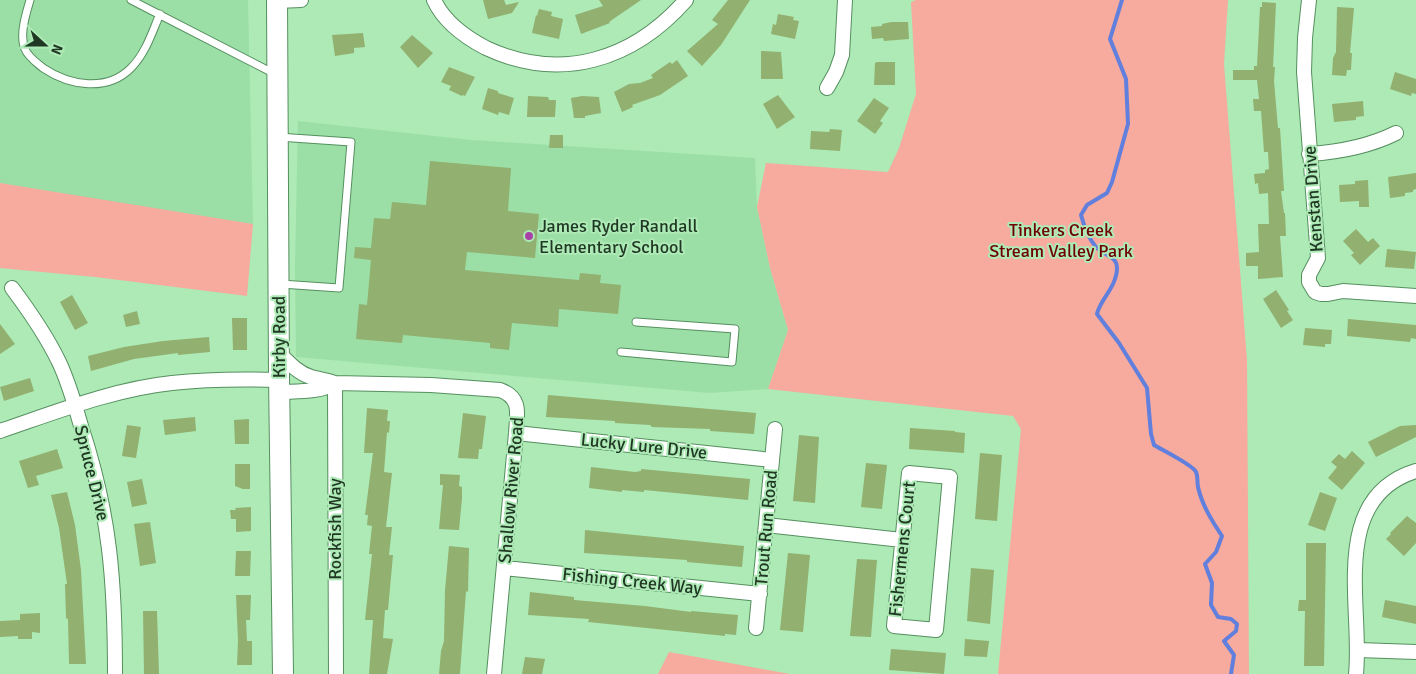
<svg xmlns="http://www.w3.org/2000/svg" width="1416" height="674" font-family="Signika,sans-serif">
<rect width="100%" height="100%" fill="#adeab6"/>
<!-- built -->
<path fill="#9bdfa6" d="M0 0H248L253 224 0 187Z
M298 121 471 140 755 158 757 207 770 268 788 330 768 389 710 393 296 357 295 266Z"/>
<!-- green -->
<path fill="#f7aa9e" d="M916 0H1228L1224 64 1247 360 1249 674H998L1021 429 1013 416 768 389 788 330 770 268 757 207 766 163 888 172 899 148 916 94 911 2Z
M0 183 253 224 247 296 95 277 0 268Z
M669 652 790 674H658Z"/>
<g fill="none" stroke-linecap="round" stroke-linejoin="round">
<!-- stream -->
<path stroke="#617fdc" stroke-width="4" d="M1122 0 1110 39 1126 79 1128 124 1112 182 1107 193 1087 205 1081 215C1084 226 1088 238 1096 247 1106 258 1123 255 1115 279 1111 292 1100 301 1097 314L1119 343 1147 388 1151 434 1154 445C1162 450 1193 465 1196 472 1198 476 1197 482 1198 487 1202 505 1212 521 1222 536L1216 552 1205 564 1212 583 1211 605 1218 617 1231 619 1237 624 1236 631 1224 641 1234 655 1231 674"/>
</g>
<!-- building -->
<path fill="#92b06f" d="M483 0H504L506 5 519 2 512 13 488 19Z
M599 0H641L609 22 610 23 581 34 575 15 603 6Z
M728 0H750L721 45 702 66 687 51 718 24 712 20Z
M1262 2 1276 3 1273 67H1275L1274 81 1278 128H1280L1284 191H1281L1284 213H1285L1286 236H1280L1283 277 1258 279V266H1246V253L1259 252 1258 224H1269L1268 193 1259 194 1258 183 1255 184 1254 174 1265 173V170L1269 169 1268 152H1264L1261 111H1254L1253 99H1259L1257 80H1233V70H1254V66H1257L1260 7H1262Z
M1337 7 1354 8 1350 53H1352L1351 70H1347L1346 76 1332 75 1333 58 1336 52Z
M539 9 552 12 551 16 563 19 559 39 532 33 536 15 537 16Z
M778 14 794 17 793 20 799 21 795 39 771 34 773 24 776 25Z
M891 22H908L909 39 884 41 883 38 872 39 871 27 882 26V24Z
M363 33 365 47 354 48V53L335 56 332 35Z
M412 35 433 53 418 68 400 47Z
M761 51 781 52 783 79H761Z
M677 60 688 76 660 95 632 105 633 107 622 112 614 92 629 84 640 83 653 78 651 75 670 62 672 64Z
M877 62H895V85H874L875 63Z
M449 67 475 77 465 96 463 95 462 96 449 90 451 86 441 82Z
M1395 72 1416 79V94L1412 93 1411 96 1390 89Z
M488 88 498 91V93L514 98 509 115 499 112 498 115 482 109Z
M778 95 795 117 777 129 763 104Z
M528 96 548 97 549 100H556L555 117H527Z
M582 96 599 97 601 113 585 116V118H574L571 98Z
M874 98 889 108 880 121 883 123 875 134 857 121Z
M1363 101 1364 116 1356 117V120L1334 122 1332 104Z
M830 129 842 130 840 151 810 149 811 131 829 132Z
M550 135H563V148H549Z
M430 161 511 168 508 211 539 214 535 258 467 252 465 270 579 280 580 273 601 275 600 283 621 285 618 314 559 309 558 327 512 323 509 350 490 348V343L403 335 402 343 356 339 359 304 367 305 371 260 354 258 355 247 371 248 374 218 390 219 392 202 426 205Z
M1416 173V189L1413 190V192L1405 193V196L1390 198 1388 177Z
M1368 180 1369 207H1359V201L1340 202 1339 185 1355 184V181Z
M1356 229 1368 242 1373 238 1380 246 1360 265 1351 255 1354 253 1343 241Z
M1387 249 1416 252 1414 269 1385 267Z
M1276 290 1289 310 1287 311 1293 320 1281 328 1263 299Z
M72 295 88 323 75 330 60 302Z
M137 311 140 324 126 327 123 315Z
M232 318H247V350H233Z
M1348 319 1416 325V339L1411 338 1410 342 1347 336Z
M0 324 15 344 0 354Z
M1305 328 1332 330 1331 344H1325V347L1303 345Z
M209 337 210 352 178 355V353L134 359 91 371 88 356 124 347 163 341Z
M30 378 34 391 4 401 0 387Z
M548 395 756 413 754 434 710 431V429L652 427 650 425 615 423V421L546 417Z
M367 408 388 410 387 421H390L389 433 387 432 384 472 392 473 386 527H392L389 555H393L388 610H385L383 638 393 639 387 674H369L373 620H365L372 554H369L372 526 367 525 368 515H365L373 453H364Z
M463 413 486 416 482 449H479L478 459 458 458Z
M195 417 196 431 165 435 163 420Z
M249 419V444H235L234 420Z
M127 425 141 427 136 458 122 456Z
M1416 425V437L1376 457 1368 442 1400 426Z
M910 428 955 431V432L965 433 964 453 909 449Z
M799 435 819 437 815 503 793 501Z
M57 449 63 468 36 476 39 485 28 488 19 461Z
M1352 451 1365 463 1342 490 1328 478 1337 467 1331 462 1339 454 1345 459Z
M980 453 1002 455 997 521 975 519Z
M866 463 887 465 882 509 861 507Z
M235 464H250V489H243L235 486Z
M591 467 635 472 641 471V469L750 479 748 500 644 490V492L622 490V492L589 488Z
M440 474 460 475 459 486 462 487V498L459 530 439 529 443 485H440Z
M142 479 147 504 132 507 127 482Z
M67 492 75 525 81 570 86 664H69L68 619 66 618 65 584H67L59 528 51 495Z
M1320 492 1337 498 1325 531 1308 525Z
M251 507V531L236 532V519H231L230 510H236L235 508Z
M1407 516 1416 523V543L1404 556 1386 539 1391 534 1390 533Z
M150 522 156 563 140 566 134 524Z
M585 530 744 546 742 567 687 562V560L584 553Z
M1306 543H1326L1324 666H1304L1305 611H1298L1299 600H1306Z
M449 546 469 548 468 592 466 591 460 674H439L441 651 444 641 445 590Z
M236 551H251L250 576H235Z
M788 553 810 555 803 632 780 630Z
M857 559 877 560 871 637 850 636Z
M971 568 994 570 990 624 967 621Z
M530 592 574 597V600L645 606 691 612V611L738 615 736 635 725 634V636L588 622 589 619 528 615Z
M236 595H251L250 620H246L247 641H252V665H237L238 641Z
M1385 600 1416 606V624L1382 617Z
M143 611H157L159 674H144Z
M40 613V633L32 632V639H18V636L0 637V621L20 620V614Z
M965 639 989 641 987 657 964 656Z
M891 649 946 653 944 674 889 670Z
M525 657 545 659 542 674H522Z"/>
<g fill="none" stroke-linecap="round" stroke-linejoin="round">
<!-- service casing -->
<g stroke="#558f5f" stroke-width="9">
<path id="service" d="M30 0C26 14 19 35 25 49 28 57 37 63 43 68 70 86 107 92 131 68 146 53 152 32 160 14
M131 0 275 74
M278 137 351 142 339 288 281 284
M621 352 732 362 735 329 636 322"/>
</g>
<!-- minor casing -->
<g stroke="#558f5f" stroke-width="16">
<path id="minor" d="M434 0C444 22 465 37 486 48 561 83 633 60 686 0
M1309 0 1305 38 1304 72 1318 258 1309 275V282L1315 292 1321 294H1328L1343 291 1416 296
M277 1 301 0
M827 88 836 72 842 55 845 0
M1309 154C1340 152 1368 147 1396 133
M12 288C30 312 46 335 59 362 69 383 75 405 81 426 94 466 104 507 109 549 114 590 115 632 115 674
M279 353C289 363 298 373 311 377 319 379 327 380 335 383L431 385 500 390C522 398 517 414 516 433L494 674
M335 383 336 674
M279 392C297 391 319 393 335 383
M0 431C56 412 114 389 172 383 208 379 244 379 279 380
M516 433 772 460
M909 473 950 477 936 630 894 626Z
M766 525 902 540
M504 568 760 594
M756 628 775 429
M1358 650 1416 652
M1356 674C1363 607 1328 498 1416 471"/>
</g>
<!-- secondary casing -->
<g stroke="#558f5f" stroke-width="22">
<path id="secondary" d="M277 0 279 376 283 674"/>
</g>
<!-- service -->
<use href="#service" stroke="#fff" stroke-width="7"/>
<!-- minor -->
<use href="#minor" stroke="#fff" stroke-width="14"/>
<!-- secondary -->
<use href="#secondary" stroke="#fff" stroke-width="20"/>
</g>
<!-- markers -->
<circle fill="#a842a6" stroke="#adeab6" stroke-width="2" cx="529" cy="236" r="5"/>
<g text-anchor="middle" stroke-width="4" stroke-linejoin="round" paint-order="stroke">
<!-- street labels -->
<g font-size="18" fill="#1f3723" stroke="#adeab6">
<text transform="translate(1313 199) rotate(-94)" y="6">Kenstan Drive</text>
<text transform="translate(279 337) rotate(-90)" y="6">Kirby Road</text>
<text transform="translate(644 446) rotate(6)" y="6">Lucky Lure Drive</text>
<text transform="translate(92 473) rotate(76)" y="6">Spruce Drive</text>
<text transform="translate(511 490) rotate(-85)" y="6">Shallow River Road</text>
<text transform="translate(766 528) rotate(-85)" y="6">Trout Run Road</text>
<text transform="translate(335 529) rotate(-90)" y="6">Rockfish Way</text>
<text transform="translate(902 549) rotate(-84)" y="6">Fishermens Court</text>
<text transform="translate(632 581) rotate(6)" y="6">Fishing Creek Way</text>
</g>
<!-- poi labels -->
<g font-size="18" fill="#1f3723" stroke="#adeab6" text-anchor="start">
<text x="539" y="232">James Ryder Randall<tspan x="539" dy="21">Elementary School</tspan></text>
</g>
<!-- park labels -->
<g font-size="18" fill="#6e0001" stroke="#adeab6">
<text x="1061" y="236">Tinkers Creek<tspan x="1061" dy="21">Stream Valley Park</tspan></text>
</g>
</g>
<!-- north arrow -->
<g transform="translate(45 45) rotate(111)" stroke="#adeab6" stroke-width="4" paint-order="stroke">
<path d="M0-4L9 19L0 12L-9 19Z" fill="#1f3723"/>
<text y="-8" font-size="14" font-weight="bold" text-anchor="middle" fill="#1f3723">N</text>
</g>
</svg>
